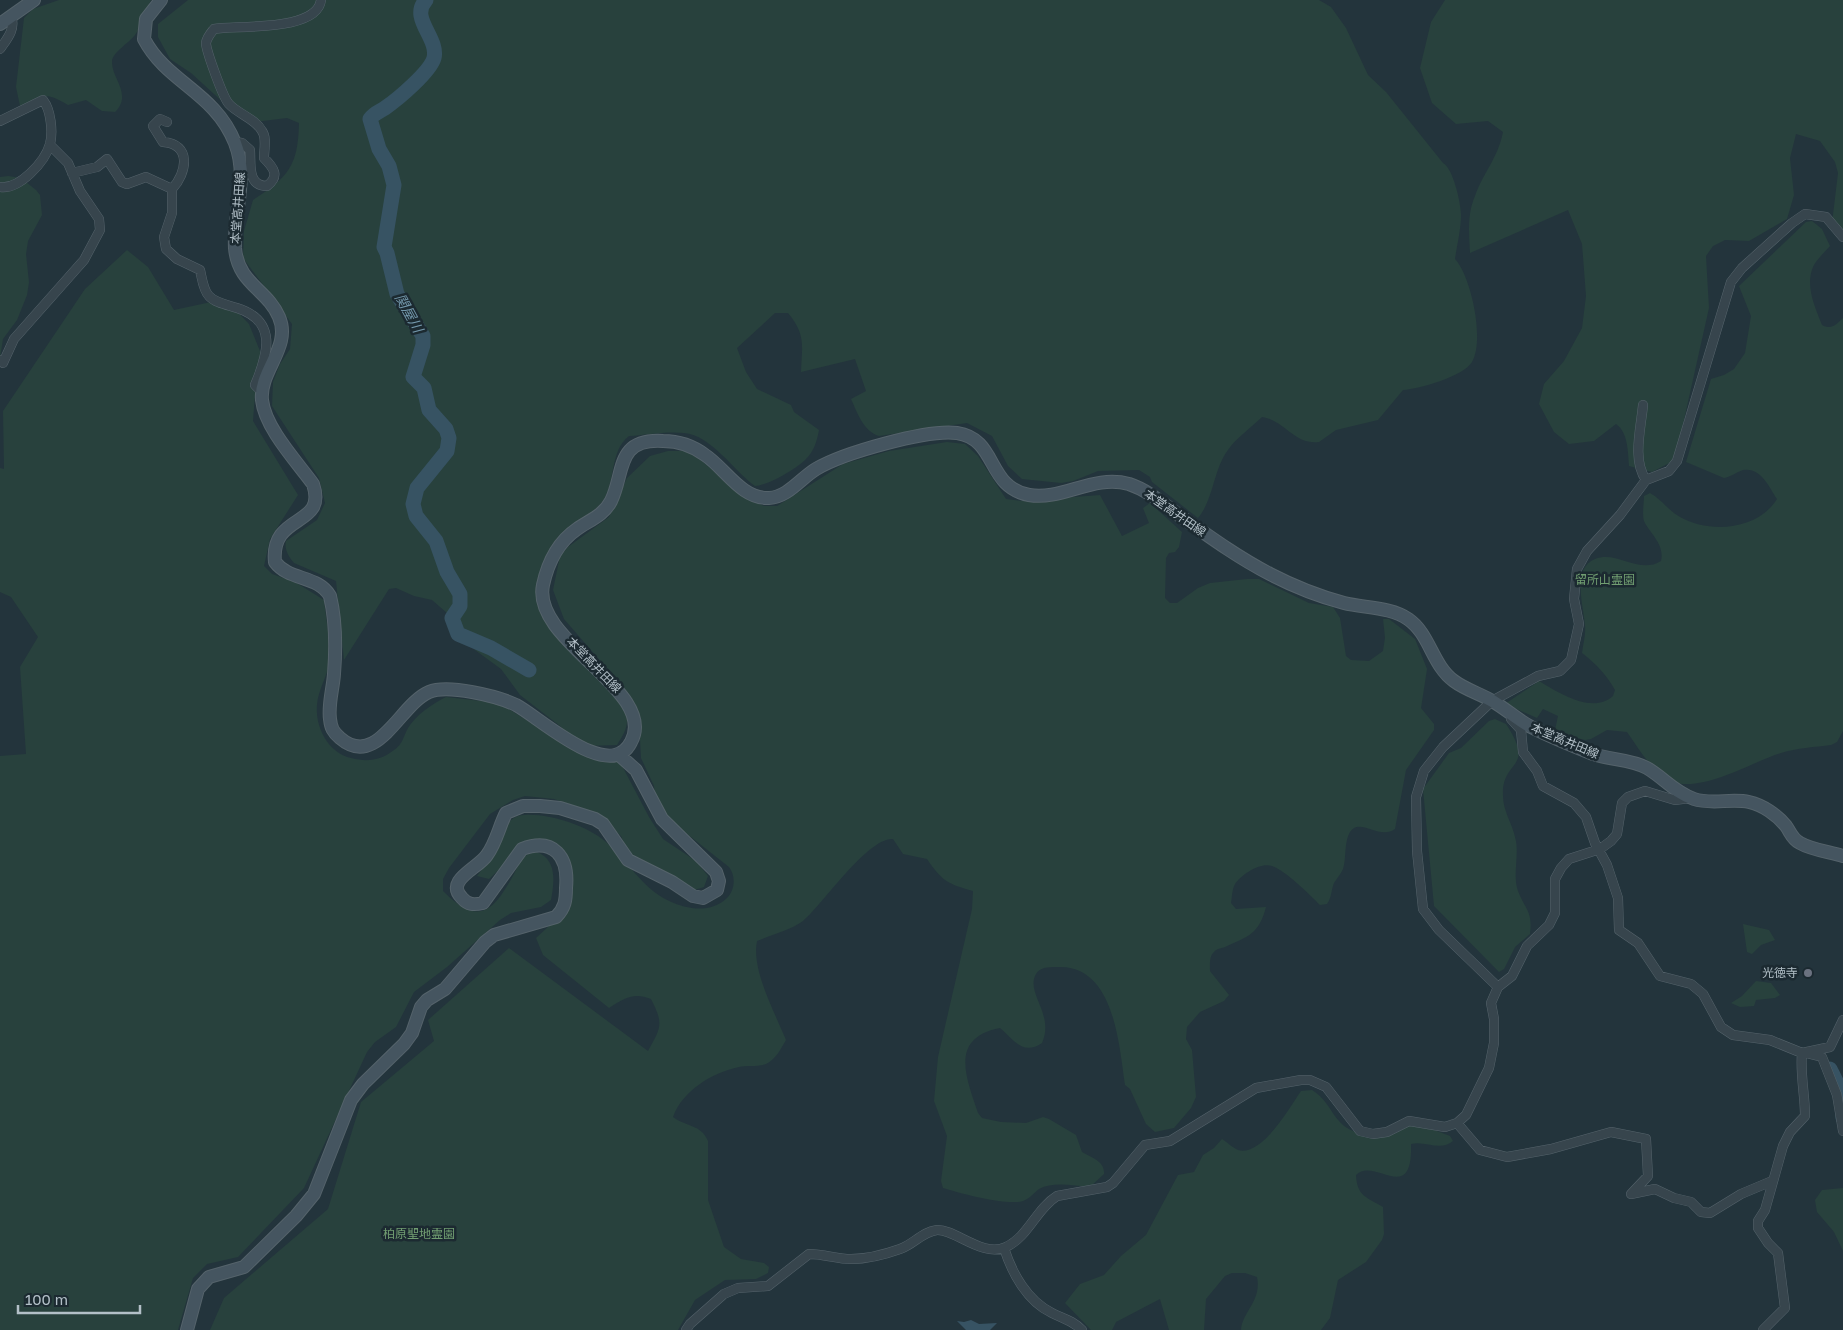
<svg xmlns="http://www.w3.org/2000/svg" width="1843" height="1330" font-family="'Golos Text','Noto Sans JP',sans-serif">
<rect width="100%" height="100%" fill="#23343c"/>
<!-- green -->
<path fill="#28413d" d="M59 0H151C146 11 142 26 135 35 129 43 113 52 112 61 111 78 133 94 115 112L102 111 86 100 68 105C44 91 44 96 20 106L16 87 24 18 33 9Z
M188 0H1319L1331 7 1346 28 1368 75 1386 92 1443 163C1453 168 1461 203 1461 215 1461 229 1457 245 1455 259 1471 276 1485 340 1472 362 1464 376 1419 389 1403 390L1378 420 1336 430 1319 442C1294 445 1286 421 1262 417 1251 428 1236 438 1228 450 1213 470 1214 499 1198 518L1152 482 1150 477 1139 470 1098 471 1073 481 1061 483 1022 479 1008 466 992 436 967 423 879 436C863 431 857 412 851 399L866 391 855 359 801 372C802 345 806 335 788 313H775L737 348 746 372 757 389 791 405 794 412 819 430C817 441 814 451 806 459 798 468 767 486 755 486 734 471 711 435 684 433 666 431 646 435 629 436 609 451 616 484 602 502 587 521 557 529 549 552 543 569 546 599 544 617L625 709C630 725 625 732 617 745L585 746 574 741 560 726 520 695 501 669 475 650 447 613 432 600 414 596 396 588 389 589 344 660 336 581 294 563C289 557 284 550 286 541L317 520 325 503 319 478 272 406 273 382 280 364 290 349 292 324 243 258 244 231 253 200C288 177 298 167 299 123L287 118 255 122 237 115 191 73 170 59 158 37V24Z
M1445 0H1843V231L1832 223 1838 173 1835 162 1820 141 1796 134 1790 158 1794 195 1787 219 1749 241 1725 240 1713 246 1706 256 1709 308 1675 460 1652 472 1629 466C1628 452 1628 432 1616 424L1594 441 1569 444 1554 432 1539 404 1544 384 1564 361 1582 328 1586 296 1582 244 1568 210 1470 253C1469 234 1467 214 1475 196 1483 173 1498 158 1503 132L1488 121 1456 124 1432 103 1420 68 1431 22Z
M8 176 21 178 36 190 40 195 42 215 28 241 26 254 29 282 27 295 17 320 3 339 0 358V177Z
M1812 221 1822 229 1830 246C1825 252 1816 260 1813 267 1805 286 1815 307 1822 325 1831 330 1836 325 1843 318V731L1837 742 1831 745C1815 747 1797 748 1781 753 1752 762 1700 794 1671 781 1652 772 1639 749 1627 732L1607 730 1591 739 1585 740 1559 734 1555 730 1558 716 1543 709 1537 718 1505 704 1539 681C1557 692 1593 715 1613 696L1615 690C1606 674 1596 664 1582 653 1583 644 1586 635 1585 626 1584 608 1571 568 1595 559 1617 550 1639 575 1661 561 1665 544 1650 534 1644 521 1642 514 1644 503 1644 496L1650 493C1661 499 1669 511 1680 517 1710 534 1758 530 1777 499 1769 487 1761 467 1743 470 1736 472 1731 477 1724 478L1686 462 1711 379 1724 375 1734 369 1745 353 1751 316 1739 286 1806 222Z
M127 250 148 267 174 310 225 299 249 324 264 361 256 381 253 421 298 495 270 539 264 566 272 574 295 582 324 600C326 619 330 639 330 658 329 674 318 689 317 705 315 728 329 753 351 758 367 762 380 761 394 750 403 744 403 737 408 728 416 715 432 704 446 697L499 703 578 752 620 762 649 817 663 839 696 861 708 876 704 887 691 891 638 863 626 848 621 836 590 811 554 799 525 796 513 800 490 814 449 868 443 879V891C479 927 493 912 514 874 518 866 522 856 530 853 534 851 538 852 541 854 557 863 554 884 551 900L541 907 511 913 500 920 447 967 414 992 396 1027 375 1042 367 1052 304 1188 238 1257 207 1264 193 1278 178 1330H0V756L26 754 20 667 38 637 11 597 0 592V468L4 469 3 411 85 289Z
M947 442 965 444 978 456 1006 499 1022 501 1100 495 1122 536 1149 523 1143 508 1150 503 1182 532 1179 547 1175 552 1169 553 1166 558 1165 598 1170 603H1177L1198 588 1210 583 1247 579H1259L1309 603 1333 607 1340 618 1346 656 1351 660 1369 661 1383 651 1385 638 1383 619H1389L1415 639 1427 669 1421 708 1434 724V730L1406 770 1395 829C1381 839 1364 822 1354 828 1343 835 1347 858 1343 869 1341 874 1337 878 1334 883 1331 890 1332 897 1327 904L1320 905C1310 895 1285 870 1272 866 1260 862 1241 875 1235 884 1232 889 1232 898 1231 903L1236 909 1266 907C1259 934 1249 936 1225 947 1222 948 1216 949 1214 952 1209 956 1210 965 1210 971L1229 995 1224 1001 1200 1012 1187 1027 1186 1039 1192 1050 1196 1097 1191 1108 1174 1128 1155 1132 1146 1124 1130 1089 1125 1085C1119 1046 1115 968 1061 967 1053 967 1040 966 1036 974 1025 993 1055 1014 1042 1043 1023 1056 1014 1040 1000 1028 949 1038 966 1077 978 1113L982 1118 1001 1122 1026 1123 1043 1117 1049 1119 1076 1135 1082 1152C1092 1158 1105 1161 1104 1174L1090 1187C1074 1186 1054 1181 1039 1189 1034 1193 1029 1199 1023 1201 1007 1206 959 1193 943 1188L941 1181 947 1136 934 1101 938 1057 972 909 973 891C948 884 942 881 927 859L903 854 893 839C868 837 823 904 803 921 791 930 771 935 757 941 751 969 775 1013 786 1040 780 1050 776 1059 766 1064 758 1067 747 1065 739 1067 712 1073 683 1090 673 1117 686 1127 701 1124 708 1141V1200L724 1247 741 1259 764 1263 769 1267 768 1273 756 1279 725 1280 695 1300 678 1330H210L224 1298 328 1209 361 1102 434 1041 428 1020 509 948 648 1051C661 1028 664 1024 651 999 634 992 624 998 609 1008L543 955 536 938 562 914 573 884 570 864 551 846 526 844 489 879 477 876C483 868 490 859 494 850 501 837 505 816 524 815 549 813 588 826 606 842 636 869 648 901 692 908 704 910 718 907 727 898 735 890 736 876 729 867L663 815 655 798 654 786 641 758 639 721 629 694 564 619 553 590 560 556 568 547 609 517 627 478 650 456 668 451H686L702 461 742 495 764 506H777L843 464 889 451Z
M1495 719 1506 724C1537 771 1501 758 1503 796 1503 811 1512 823 1515 837 1520 854 1512 874 1518 891 1525 909 1533 912 1530 934L1515 947 1504 969 1499 972 1434 906 1423 789 1449 753 1461 748 1489 721Z
M1743 924 1769 930 1775 940 1761 945 1752 954 1747 952Z
M1756 981 1771 983 1780 995 1775 998 1756 1000 1754 1006 1740 1007 1731 1003 1742 996Z
M1312 1090C1337 1106 1330 1129 1368 1135 1376 1136 1384 1138 1391 1135 1400 1133 1406 1125 1416 1123L1450 1136 1453 1141C1440 1152 1425 1140 1411 1144 1413 1207 1374 1156 1356 1175 1357 1196 1366 1197 1383 1207L1384 1234 1382 1240 1366 1262 1338 1280 1330 1318 1321 1330H1241C1242 1312 1262 1301 1257 1277L1245 1273H1232L1225 1276 1206 1299 1204 1330H1169L1160 1299 1116 1322 1112 1330H1091L1065 1303 1080 1284 1104 1275 1121 1256 1146 1235 1178 1175 1194 1172 1203 1155 1214 1148 1222 1139C1227 1142 1233 1148 1238 1150 1262 1157 1290 1107 1301 1091Z
M1843 1188V1251L1834 1232 1817 1212 1815 1200 1822 1190Z"/>
<!-- water -->
<path fill="#375363" d="M971 1320 979 1324 997 1323 990 1330H966L957 1321 964 1322Z"/>
<g fill="none" stroke-linecap="round" stroke-linejoin="round">
<!-- river -->
<path stroke="#375363" stroke-width="15" d="M426 0C409 18 439 38 434 58 430 72 398 99 385 108 379 112 374 113 370 119L379 149 389 166 394 185 384 247 387 253 397 294 423 336V345L413 377 424 388 429 410 446 429 449 438 447 451 417 488 413 504 416 516 436 541 447 572 460 594V606L452 618 458 634 491 648 529 670
M1830 1069 1843 1095V1118"/>
<!-- street casing -->
<g stroke="#55636b" stroke-width="10">
<path id="street" d="M0 49C7 39 16 29 11 16
M0 121 43 100C51 110 53 132 50 144 45 162 19 190 0 187
M167 122 160 119 153 126 163 142C192 144 187 173 172 189V213L164 237 166 249 177 259 200 270C202 278 203 290 209 296 215 303 228 305 237 308 278 321 268 354 255 385L258 388 262 389
M235 142 242 143 250 150C251 164 247 186 267 186 280 176 274 168 264 158 264 149 267 138 262 131 256 119 238 114 229 104 223 98 206 50 206 43 207 37 210 34 214 29 237 25 317 32 321 0
M72 173 97 167 107 159 122 182 127 184 146 177 172 189
M0 360 3 363 14 339 84 260 100 230 99 219 80 191 68 163 50 145
M1643 405C1641 428 1632 460 1646 480
M1511 719 1521 730 1523 752 1537 771 1543 786 1574 803 1586 817 1595 843 1607 865 1618 898 1619 930 1638 943 1660 976 1691 984 1703 994 1721 1027 1733 1035 1770 1040 1802 1053 1830 1047 1843 1020
M1498 987 1439 930 1423 909 1417 851 1416 797 1424 771 1443 747 1492 701 1538 676 1560 671 1571 660 1579 624 1574 599 1577 569 1587 551 1620 515 1646 480 1669 471 1677 461 1731 282 1742 268 1792 223 1805 214 1826 217 1843 237
M1806 1053 1822 1057 1837 1095 1843 1131
M1457 1123 1480 1150 1507 1157 1551 1149 1611 1132 1646 1139 1648 1176 1631 1194 1655 1189 1674 1198 1691 1202 1701 1212 1710 1213 1741 1194 1772 1181
M1004 1248C1012 1273 1027 1301 1052 1313 1064 1319 1072 1320 1082 1330
M686 1330 690 1324 724 1294 738 1288 768 1286 809 1254C824 1254 837 1259 851 1259 866 1259 886 1254 900 1249 914 1244 922 1232 937 1230 955 1229 983 1258 1006 1247 1029 1236 1036 1209 1057 1196L1107 1187 1113 1183 1145 1145 1170 1141 1256 1088 1301 1080H1310L1326 1087 1360 1131 1373 1134 1387 1132 1409 1121 1445 1127 1457 1123 1466 1115 1489 1068 1494 1043V1019L1491 1003 1498 987 1512 976 1527 946 1549 925 1555 913V879L1561 868 1569 859 1600 849 1611 841 1617 834 1622 803 1628 797 1645 791 1675 800 1690 798
M1763 1330 1785 1308 1778 1253 1768 1243 1758 1228V1221L1765 1210 1783 1146 1790 1132 1805 1116C1805 1094 1800 1075 1802 1053"/>
</g>
<!-- secondary casing -->
<g stroke="#55636b" stroke-width="14">
<path id="secondary" d="M161 0 146 19 144 39C167 83 215 92 235 143 249 179 233 212 235 248 238 284 267 289 279 317 292 347 259 371 262 400 265 428 297 462 313 484 328 528 270 512 275 562 289 581 318 575 330 596 336 621 336 649 334 674 333 689 328 704 330 719 331 728 333 732 340 738 377 770 400 704 429 692 448 684 497 696 516 705 539 717 610 784 631 742 659 691 531 641 543 585 548 562 558 542 577 529 590 520 604 515 611 501 625 473 615 438 663 441 678 441 693 446 705 455 725 468 741 499 769 498 788 497 801 478 816 469 843 453 927 429 957 433 998 439 986 487 1029 495 1062 501 1093 474 1129 484 1147 490 1161 502 1176 513 1207 535 1237 557 1270 574 1293 586 1318 596 1344 603 1364 608 1391 607 1408 619 1430 634 1432 665 1454 681 1466 690 1481 694 1494 702 1507 710 1518 720 1531 727 1551 737 1573 746 1593 754 1610 760 1631 759 1647 768 1664 778 1674 792 1694 799 1712 805 1731 798 1749 802 1763 805 1777 815 1786 826 1791 833 1792 839 1800 843 1812 850 1830 852 1843 856
M0 24 34 0
M187 1330 198 1289 209 1277 244 1267 296 1216 314 1194 351 1100 363 1084 404 1044 412 1033 421 1007 427 1000 445 989 485 942 494 935 556 917C565 908 566 900 566 888 569 857 554 837 522 849L483 903C474 905 468 905 462 898 444 880 479 868 487 855 496 843 499 827 506 813L523 806H540L560 808 595 819 603 824 628 860 672 882 693 896 703 898 717 890 719 881 716 872 662 819 636 770 618 754"/>
</g>
<!-- street -->
<use href="#street" stroke="#37454d" stroke-width="9"/>
<!-- secondary -->
<use href="#secondary" stroke="#455560" stroke-width="12"/>
</g>
<!-- markers -->
<circle fill="#6b7280" stroke="#1c2a31" stroke-width="2" cx="1808" cy="973" r="5"/>
<g text-anchor="middle" stroke-width="5" stroke-linejoin="round" paint-order="stroke">
<!-- street labels -->
<g font-size="12" fill="#b3c0c8" stroke="#1c2a31">
<text transform="translate(238 208) rotate(-86)" y="4">本堂高井田線</text>
<text transform="translate(1175 513) rotate(35)" y="4">本堂高井田線</text>
<text transform="translate(594 665) rotate(46)" y="4">本堂高井田線</text>
<text transform="translate(1565 741) rotate(23)" y="4">本堂高井田線</text>
</g>
<!-- park labels -->
<g font-size="12" fill="#719e71" stroke="#1c2a31">
<text x="1605" y="584">留所山霊園</text>
<text x="419" y="1238">柏原聖地霊園</text>
</g>
<!-- poi labels -->
<g font-size="12" fill="#b3c0c8" stroke="#1c2a31" text-anchor="end">
<text x="1798" y="977">光徳寺</text>
</g>
<!-- water labels -->
<g font-size="14" font-style="italic" fill="#7397ab" stroke="#1c2a31">
<text transform="translate(409 313) rotate(61)" y="5">関屋川</text>
</g>
</g>
<!-- scale -->
<path d="M18 1305v8h122v-8" fill="none" stroke="#b3c0c8" stroke-width="2.5"/>
<text x="25" y="1305" font-size="15" fill="#b3c0c8" stroke="#1c2a31" stroke-width="4" paint-order="stroke">100 m</text>
</svg>
